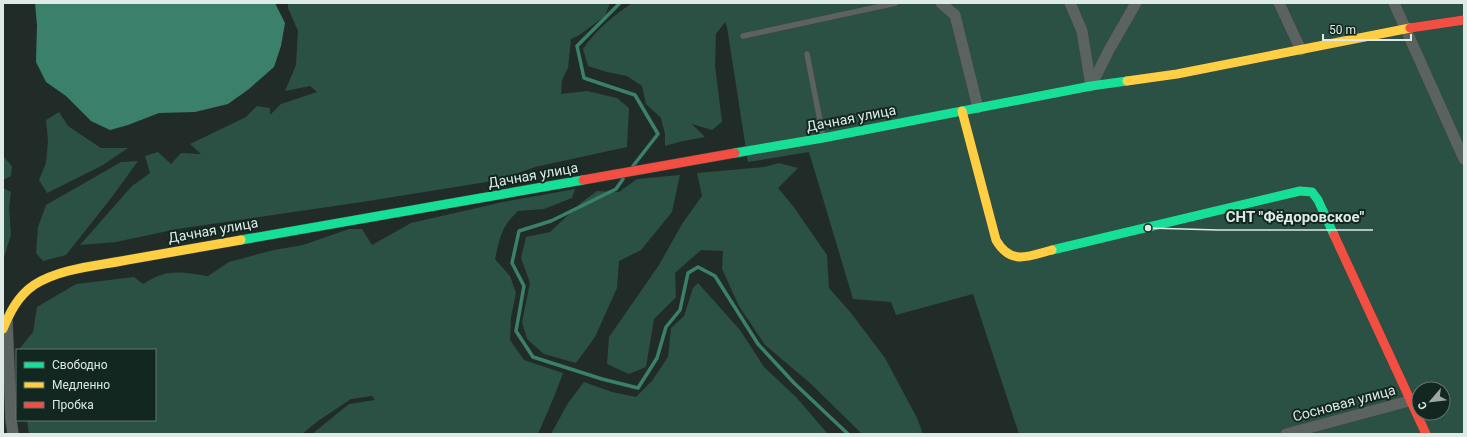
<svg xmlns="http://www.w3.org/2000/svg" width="1467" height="437" font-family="Roboto,sans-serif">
<rect width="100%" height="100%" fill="#212c29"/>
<!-- green -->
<path fill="#2b5044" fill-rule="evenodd" d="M288 3H610L605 16 578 36 571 39 568 68 562 80 561 94 587 91 617 98 629 108 627 147 535 167 499 180 362 202 177 229 116 242 80 245 132 186 150 173 145 156 158 152 171 164 181 153 201 154 190 144 246 117 257 106 270 108V115L281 104 317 92 310 86 285 91 296 65 298 31 288 8Z
M632 3H1464V434H1019L973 294 896 315 891 302 853 299 809 152 748 162 727 27 725 22 716 34 715 65 722 122 712 130 692 124 705 137 683 141 665 146V134L661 118 646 104 642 86 627 76 607 72 588 66 583 49C596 30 613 16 632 3ZM1419 389H1443V413H1419Z
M59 112 68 126 101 148H128L103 165 47 193 39 180 46 163 48 141 46 120Z
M3 156 12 166 11 176 3 180Z
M138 161 112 197 66 255 43 261 36 253 38 227 46 205 121 162Z
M779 163 798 168 778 188 793 206 827 255 829 288 851 313 885 358 917 418 923 434H862L810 383 765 345 739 306 722 269 723 251 701 250 675 273 676 297 654 319 646 367 629 374 607 364 609 337 659 265 682 224 702 196 697 173 764 167Z
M680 175 672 212 641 250 619 261 617 288 595 337 576 363 544 354 527 339 522 322 530 283 521 258 526 237 550 232 582 202 597 191 619 192 637 179Z
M3 188 11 192 9 207 11 235 3 260Z
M575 189 572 198 544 209 518 211C501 227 500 237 495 259L510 276 516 293 511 317 510 340 524 360 563 373 554 397 538 434H312L349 404 375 400 372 396 351 399 318 421 302 434H29L27 420H155V350H20V348L33 332 37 307 76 284 134 277 143 284C167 268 181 272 208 276L229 262 274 250 303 245 349 229H362L372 245 411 223 503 202Z
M698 283 740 330 764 367 796 397 828 434H551L568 403 584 382 612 392 636 397 652 381 668 357 671 328 684 316 693 288Z"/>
<!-- water -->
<path fill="#3a806a" d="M35 3H275L285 23 281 46 274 67 249 89 228 104 195 112 159 113 128 125 110 130 91 121 66 96 46 82 36 62 37 25Z"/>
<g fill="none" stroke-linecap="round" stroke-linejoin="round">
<!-- stream -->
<path stroke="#3a806a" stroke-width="3.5" d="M620 3 577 46 584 78 635 95 658 134 633 166
M623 179 616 189 551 221 519 231 512 263 524 286 516 331 533 357 602 379 638 388 657 358 666 327 680 310 688 273 698 267 715 276 758 344 794 383 848 434"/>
<!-- lane casing -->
<g stroke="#3d4743" stroke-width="7">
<path id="lane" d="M743 36 896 3
M807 54 823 136"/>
</g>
<!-- street casing -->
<g stroke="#3d4743" stroke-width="12">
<path id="street" d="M941 3 955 15 978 108
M1070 3 1082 31 1091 86
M1279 3 1301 50
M1394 3 1464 159
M1091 86 1109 50 1136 3
M7 321 11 420 13 434
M1286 434 1409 401"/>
</g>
<!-- fast casing -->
<g stroke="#3d4743" stroke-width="10">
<path id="fast" d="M735 153 823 138 1091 86 1127 81
M241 240 583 180
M1052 250 1300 191 1312 192 1318 200 1334 235"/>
</g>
<!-- slow casing -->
<g stroke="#3d4743" stroke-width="10">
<path id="slow" d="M1127 81 1177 74 1410 28
M962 111 996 240C1011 266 1029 256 1052 250
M3 329C10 312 18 296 34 285 61 268 97 266 127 260 165 253 203 247 241 240"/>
</g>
<!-- jam casing -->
<g stroke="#3d4743" stroke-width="10">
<path id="jam" d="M1410 28 1464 20
M583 180 735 153
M1334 235 1426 434"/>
</g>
<!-- lane -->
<use href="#lane" stroke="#5b6360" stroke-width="5.5"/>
<!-- street -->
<use href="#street" stroke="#5b6360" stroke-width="11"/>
<!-- fast -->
<use href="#fast" stroke="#16e098" stroke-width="9"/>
<!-- slow -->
<use href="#slow" stroke="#ffcf43" stroke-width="9"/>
<!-- jam -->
<use href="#jam" stroke="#f24e42" stroke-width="9"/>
</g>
<g text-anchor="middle" stroke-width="4" stroke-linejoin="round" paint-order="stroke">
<!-- street labels -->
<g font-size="14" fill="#ddeae5" stroke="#122720">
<text transform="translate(851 118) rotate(-11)" y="5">Дачная улица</text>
<text transform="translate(533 175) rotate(-10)" y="5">Дачная улица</text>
<text transform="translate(213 230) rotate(-10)" y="5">Дачная улица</text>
<text transform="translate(1344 403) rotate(-15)" y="5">Сосновая улица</text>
</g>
</g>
<!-- callouts -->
<path fill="none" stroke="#ddeae5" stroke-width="1.5" d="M1148 228L1218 230H1373"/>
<circle fill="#ddeae5" stroke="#122720" stroke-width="1.5" cx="1148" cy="228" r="4"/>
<g font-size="15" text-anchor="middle" font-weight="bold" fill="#ddeae5" stroke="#122720" stroke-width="4" stroke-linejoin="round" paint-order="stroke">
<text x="1295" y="222">СНТ "Фёдоровское"</text>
</g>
<!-- border -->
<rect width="1467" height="437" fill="none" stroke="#ddeae5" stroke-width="8"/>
<!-- legend -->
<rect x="16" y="349" width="140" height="72" fill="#122720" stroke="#63756f"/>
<rect x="24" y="362" width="20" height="6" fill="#16e098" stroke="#63756f"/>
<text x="52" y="369" font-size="12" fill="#ddeae5">Свободно</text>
<rect x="24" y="382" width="20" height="6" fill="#ffcf43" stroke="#63756f"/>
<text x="52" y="389" font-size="12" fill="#ddeae5">Медленно</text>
<rect x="24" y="402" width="20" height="6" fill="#f24e42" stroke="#63756f"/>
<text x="52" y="409" font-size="12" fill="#ddeae5">Пробка</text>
<!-- north arrow -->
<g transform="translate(1431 401) rotate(242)"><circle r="19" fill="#122720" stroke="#63756f"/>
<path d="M0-3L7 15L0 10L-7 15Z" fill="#9ba8a3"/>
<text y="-6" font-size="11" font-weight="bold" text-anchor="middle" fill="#ddeae5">С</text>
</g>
<!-- scale -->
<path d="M1323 34v6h88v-6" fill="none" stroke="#ddeae5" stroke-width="2"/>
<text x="1329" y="34" font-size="12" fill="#ddeae5" stroke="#122720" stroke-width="3" paint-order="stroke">50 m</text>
</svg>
